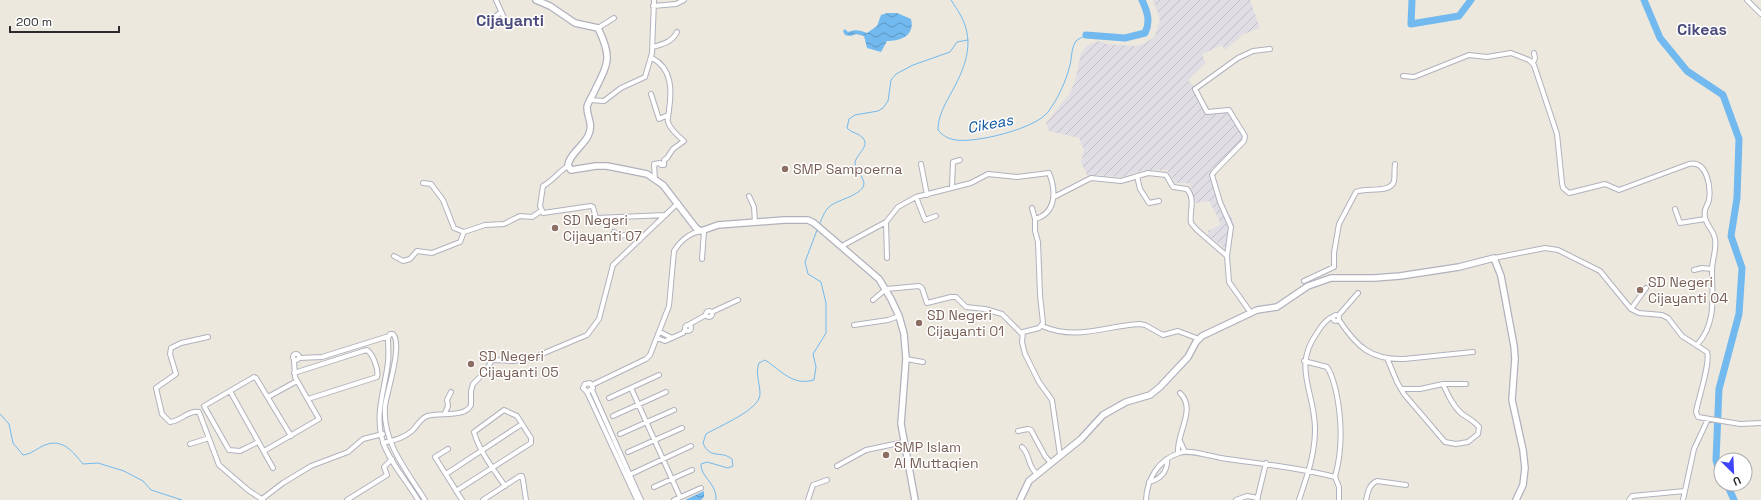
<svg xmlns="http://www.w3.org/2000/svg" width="1761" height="500" font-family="'Space Grotesk',sans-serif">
<defs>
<pattern id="industrial-furrows" width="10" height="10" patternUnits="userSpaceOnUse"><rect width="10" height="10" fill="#e1dde5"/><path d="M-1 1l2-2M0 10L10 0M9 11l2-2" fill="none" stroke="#c1bec5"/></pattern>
<pattern id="water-waves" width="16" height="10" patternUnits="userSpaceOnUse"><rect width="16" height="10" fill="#71b9ee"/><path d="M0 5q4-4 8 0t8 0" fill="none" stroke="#5d97c1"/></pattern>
</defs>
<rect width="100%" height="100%" fill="#ede8dd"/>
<!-- industrial -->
<path fill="url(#industrial-furrows)" d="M1153 0H1250L1260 28 1244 34 1225 50 1222 45 1202 54 1206 63 1188 80 1199 92 1205 110 1210 113 1232 109 1245 138 1219 164 1211 169 1224 207 1231 216 1234 224 1228 251 1208 235V231L1221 224 1209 201 1195 203 1191 187 1188 183H1175L1167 170H1144L1121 177 1097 175 1088 177 1081 162 1084 150 1079 138 1049 131 1046 123 1070 93 1075 81 1081 53 1088 45 1099 41 1107 44 1135 46 1146 43 1155 36 1160 19Z"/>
<!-- water -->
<path fill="url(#water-waves)" d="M887 13H897L911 19C915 35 902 41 887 41L881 52 867 48 864 36 856 34 851 36 845 35 843 31 845 29 848 32C855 29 860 30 867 33L877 26 881 15Z
M704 491V497L701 500H685Z"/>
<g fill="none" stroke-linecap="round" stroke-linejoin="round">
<!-- stream -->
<path stroke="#71b9ee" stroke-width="1" d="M951 0C954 5 958 10 961 16 976 44 964 70 950 95 944 106 938 117 938 130 942 135 948 139 956 140 976 143 1035 129 1048 112 1058 99 1066 81 1070 65 1072 57 1071 49 1076 41 1078 39 1083 37 1086 35
M819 225C822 219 824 211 830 206 839 199 864 195 864 183 863 176 855 169 855 163 856 154 870 147 863 138 859 133 851 133 847 128L849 119 855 115 878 111 883 108 888 101 891 80 896 74 913 65 950 52 957 42 968 40
M0 414 9 424 13 443 23 455C32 454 37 448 45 445 63 438 73 452 83 464L98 463 124 471 143 481 151 490 182 500
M716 500C718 484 700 477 701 464L707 462 728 468 733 466 732 459C721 450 710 460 703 443L706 434C719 426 760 410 760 394 760 383 755 374 759 363L765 360C782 371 792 386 814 380L816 367 813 354 826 333V303L821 282 808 274 805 262 817 230"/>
<!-- river -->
<path stroke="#71b9ee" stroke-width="7" d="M1412 0 1411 24 1459 16 1471 0
M1644 0 1660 38 1687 71 1723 95 1739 139 1737 198 1731 236 1742 268 1739 314 1719 389 1716 460 1721 478
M1086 35 1125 38 1145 33C1151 21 1147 11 1142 0
M1727 484 1734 500"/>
<!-- street casing -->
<g stroke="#b1b1be" stroke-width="6">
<path id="street" d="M496 0 505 20 500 24
M1747 0 1761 14
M653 6 676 4 684 0
M492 19 500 13
M598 28 614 18
M653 47C663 44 672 42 677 32
M652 58C672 68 672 90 669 110 669 114 667 118 668 122 670 129 678 136 684 141L673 149 667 158 664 160V165H661L660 163 654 164 655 180
M1533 63 1535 58 1534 53
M1403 76 1414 77 1469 55 1487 57 1511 53 1529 60 1534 65 1557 134 1562 183 1563 188 1569 193 1605 184 1619 190 1689 164C1707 160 1711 187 1709 200 1707 208 1703 208 1705 217 1706 225 1714 231 1715 239 1717 249 1712 260 1712 270 1712 296 1717 323 1697 345
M651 94 659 119 668 115
M590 100 604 101 621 88 645 77 652 53 654 0
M921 164 927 195
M568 166C558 172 554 180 543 186L540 206 543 213 591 206 593 207 596 218 666 215
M1137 176 1140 189 1149 203 1159 201
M423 183 431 184 443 200 454 228 464 232
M952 187 953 162 960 160
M749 196 754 207 755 223
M916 197 925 220 936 216
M1054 197 1091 178 1121 181 1148 173 1166 175 1173 187 1187 189C1196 200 1189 211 1191 223L1197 230 1227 256 1229 282 1251 313
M1032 208 1035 219
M1675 209 1680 223 1705 219
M886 222 887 258
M614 232 621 236 631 233 640 240
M842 246 886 222 898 207 916 197 971 183 988 174 1017 177 1049 173C1056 190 1057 213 1035 219V231L1038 242 1040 295 1043 323 1039 328 1023 332 1022 342 1025 354 1039 382 1052 400 1060 455
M394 256 403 261 410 259 417 251 432 253 460 242 464 232 485 225 504 224 520 216 532 217 541 211
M1227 256 1231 227 1220 202 1212 175 1214 172 1244 141 1245 136 1229 110 1207 112 1195 89 1238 58 1253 51 1270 49
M1494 258 1545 248 1558 250 1600 271 1631 309 1639 313 1662 315 1668 318 1682 336 1707 352C1711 362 1698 399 1696 412L1698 417 1740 424 1761 423
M702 259 704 231
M1694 270 1702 268 1712 269
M1304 281 1334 267V253L1339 224 1356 192C1365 187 1391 194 1394 181 1395 176 1394 170 1395 164
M873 300 886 289 919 286 922 288 927 303 951 297H956L966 307 985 309 1002 314 1022 334
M1631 309 1646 288
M706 314a3 3 0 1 1 6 0a3 3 0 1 1-6 0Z
M712 312 738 300
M1333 318a3 3 0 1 1 6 0a3 3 0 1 1-6 0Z
M1338 316 1358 293
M1339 320C1357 347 1371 360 1404 359L1473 352
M685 328a3 3 0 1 1 6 0a3 3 0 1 1-6 0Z
M688 325 706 315
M854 325 888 320 899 316
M1042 326C1077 341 1104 326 1139 324L1145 325 1163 335 1178 331 1199 339
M660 332 672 338
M208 337 181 343 171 348 170 354 176 374 156 388 162 414 170 422C181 421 188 410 199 412L219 465 248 490 263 500
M657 338 665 341 683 333 685 330
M293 357a3 3 0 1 1 6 0a3 3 0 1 1-6 0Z
M299 358 322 357 389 336
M1387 358 1397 382 1404 394 1445 442 1456 444 1468 442 1478 434 1479 427C1474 421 1468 418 1462 414 1453 406 1448 395 1443 384
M906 359 923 362
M1304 361 1327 367C1332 374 1334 383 1336 391 1342 420 1343 448 1335 477
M294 373 363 351 367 350C373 354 379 370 377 377L308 399
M592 385 646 359 650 355 669 306 674 251C680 241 690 233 701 231
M631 388 680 497
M1401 389H1420L1443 384H1466
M592 390 641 500
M230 391 273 468
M587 392 593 388 590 383 585 384 583 388 587 392 637 500
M268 397 297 381
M609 398 659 375
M445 413 448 406 447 400 451 392
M613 416 666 392
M1018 431 1028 429 1031 430 1045 456 1051 463
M620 434 674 410
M1180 441 1185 452
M258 442 240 451 229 450 204 406 254 377 256 378 291 436
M383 443C394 440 402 439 412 431 417 426 420 419 427 416 441 412 465 418 471 405V391L473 384 486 371 492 360 513 361 530 359 587 335 599 319 613 265 678 203
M190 444 209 438
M1022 447C1031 456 1027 466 1037 474
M448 449 435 457 462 500
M264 451 319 419 295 377 294 360
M628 452 682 428
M1178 453C1176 434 1197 409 1180 393
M837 466 866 450 904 442
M446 474 522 424
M629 475 691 446
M1149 482C1161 479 1168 471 1167 459
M654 487 692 470
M456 491 531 443V438L517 416 504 410 474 432C479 451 494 470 505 486
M262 499 283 483 311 466 348 452 363 439 383 434
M347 500 387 475 384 467 392 459
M418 500C407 481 390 463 383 442 374 414 385 389 388 362 389 354 388 346 388 338L390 334H393C403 345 387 391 385 406 382 442 407 471 425 500
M483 500 520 476H522L523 480 526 500
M674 500 701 488
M808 500 813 485 827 480
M1146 500C1147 479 1158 460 1179 453 1190 449 1209 456 1221 458 1260 464 1297 467 1335 477L1339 487V500
M1236 500 1247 496 1258 498
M1257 500 1266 463
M1299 500C1307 476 1315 455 1315 429 1315 392 1292 367 1317 333 1321 326 1326 319 1334 316
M1366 500C1368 492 1369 484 1377 481L1406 485
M1629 500 1632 496 1685 491
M1683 500 1694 449 1708 419"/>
</g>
<!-- secondary casing -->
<g stroke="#b1b1be" stroke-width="8">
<path id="secondary" d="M536 0 550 6 575 23 598 28C612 57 609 62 595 90 593 95 588 102 587 107 587 119 594 123 588 136 583 146 568 156 568 166L571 170 596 166H607L647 174 663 185 696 228 701 231 718 225 784 220H808L814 223 879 279 891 299 899 316 904 334 906 359 901 424 915 500
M1020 500 1029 481 1081 439 1103 415 1126 402 1150 395 1160 387 1188 357 1196 342 1202 336 1257 310 1277 307 1308 286 1331 278H1374L1400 276 1459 267 1494 258 1501 276 1514 346 1515 359 1512 400 1523 450 1525 468 1523 485 1516 500"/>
</g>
<!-- street -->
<use href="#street" stroke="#fff" stroke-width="4"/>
<!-- secondary -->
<use href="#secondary" stroke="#fff" stroke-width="5.5"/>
</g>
<!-- markers -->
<g fill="#8d6e63" stroke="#fff" stroke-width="1.5">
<circle cx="785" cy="169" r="4"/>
<circle cx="555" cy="228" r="4"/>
<circle cx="1640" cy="290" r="4"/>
<circle cx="919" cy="323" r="4"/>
<circle cx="471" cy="364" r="4"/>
<circle cx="886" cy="455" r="4"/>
</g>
<g text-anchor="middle" stroke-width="3" stroke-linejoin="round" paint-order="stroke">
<!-- education labels -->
<g font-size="14" fill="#785e54" stroke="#fff" text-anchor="start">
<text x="793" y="174">SMP Sampoerna</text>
<text x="563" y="225">SD Negeri<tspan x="563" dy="16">Cijayanti 07</tspan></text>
<text x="1648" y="287">SD Negeri<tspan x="1648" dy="16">Cijayanti 04</tspan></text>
<text x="927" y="320">SD Negeri<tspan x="927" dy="16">Cijayanti 01</tspan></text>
<text x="479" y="361">SD Negeri<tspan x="479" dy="16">Cijayanti 05</tspan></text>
<text x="894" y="452">SMP Islam<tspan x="894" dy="16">Al Muttaqien</tspan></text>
</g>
<!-- water labels -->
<g font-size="15" font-style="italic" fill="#0e559c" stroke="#fff">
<text transform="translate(990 124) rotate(-11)" y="5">Cikeas</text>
</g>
<!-- quarter labels -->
<g font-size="16" font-weight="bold" fill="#4b4c7c" stroke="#fff">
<text x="510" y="26">Cijayanti</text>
<text x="1702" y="35">Cikeas</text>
</g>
</g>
<!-- north arrow -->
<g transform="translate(1733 472) rotate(156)"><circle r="19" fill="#ffffff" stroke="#aaaaaa"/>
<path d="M0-3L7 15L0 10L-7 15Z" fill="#3e44f9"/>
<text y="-6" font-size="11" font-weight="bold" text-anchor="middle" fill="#2b2b2b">U</text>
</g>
<!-- scale -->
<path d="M10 26v6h109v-6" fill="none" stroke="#2b2b2b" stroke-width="2"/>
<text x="16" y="26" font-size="12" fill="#2b2b2b" stroke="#ffffff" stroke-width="3" paint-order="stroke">200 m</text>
</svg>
